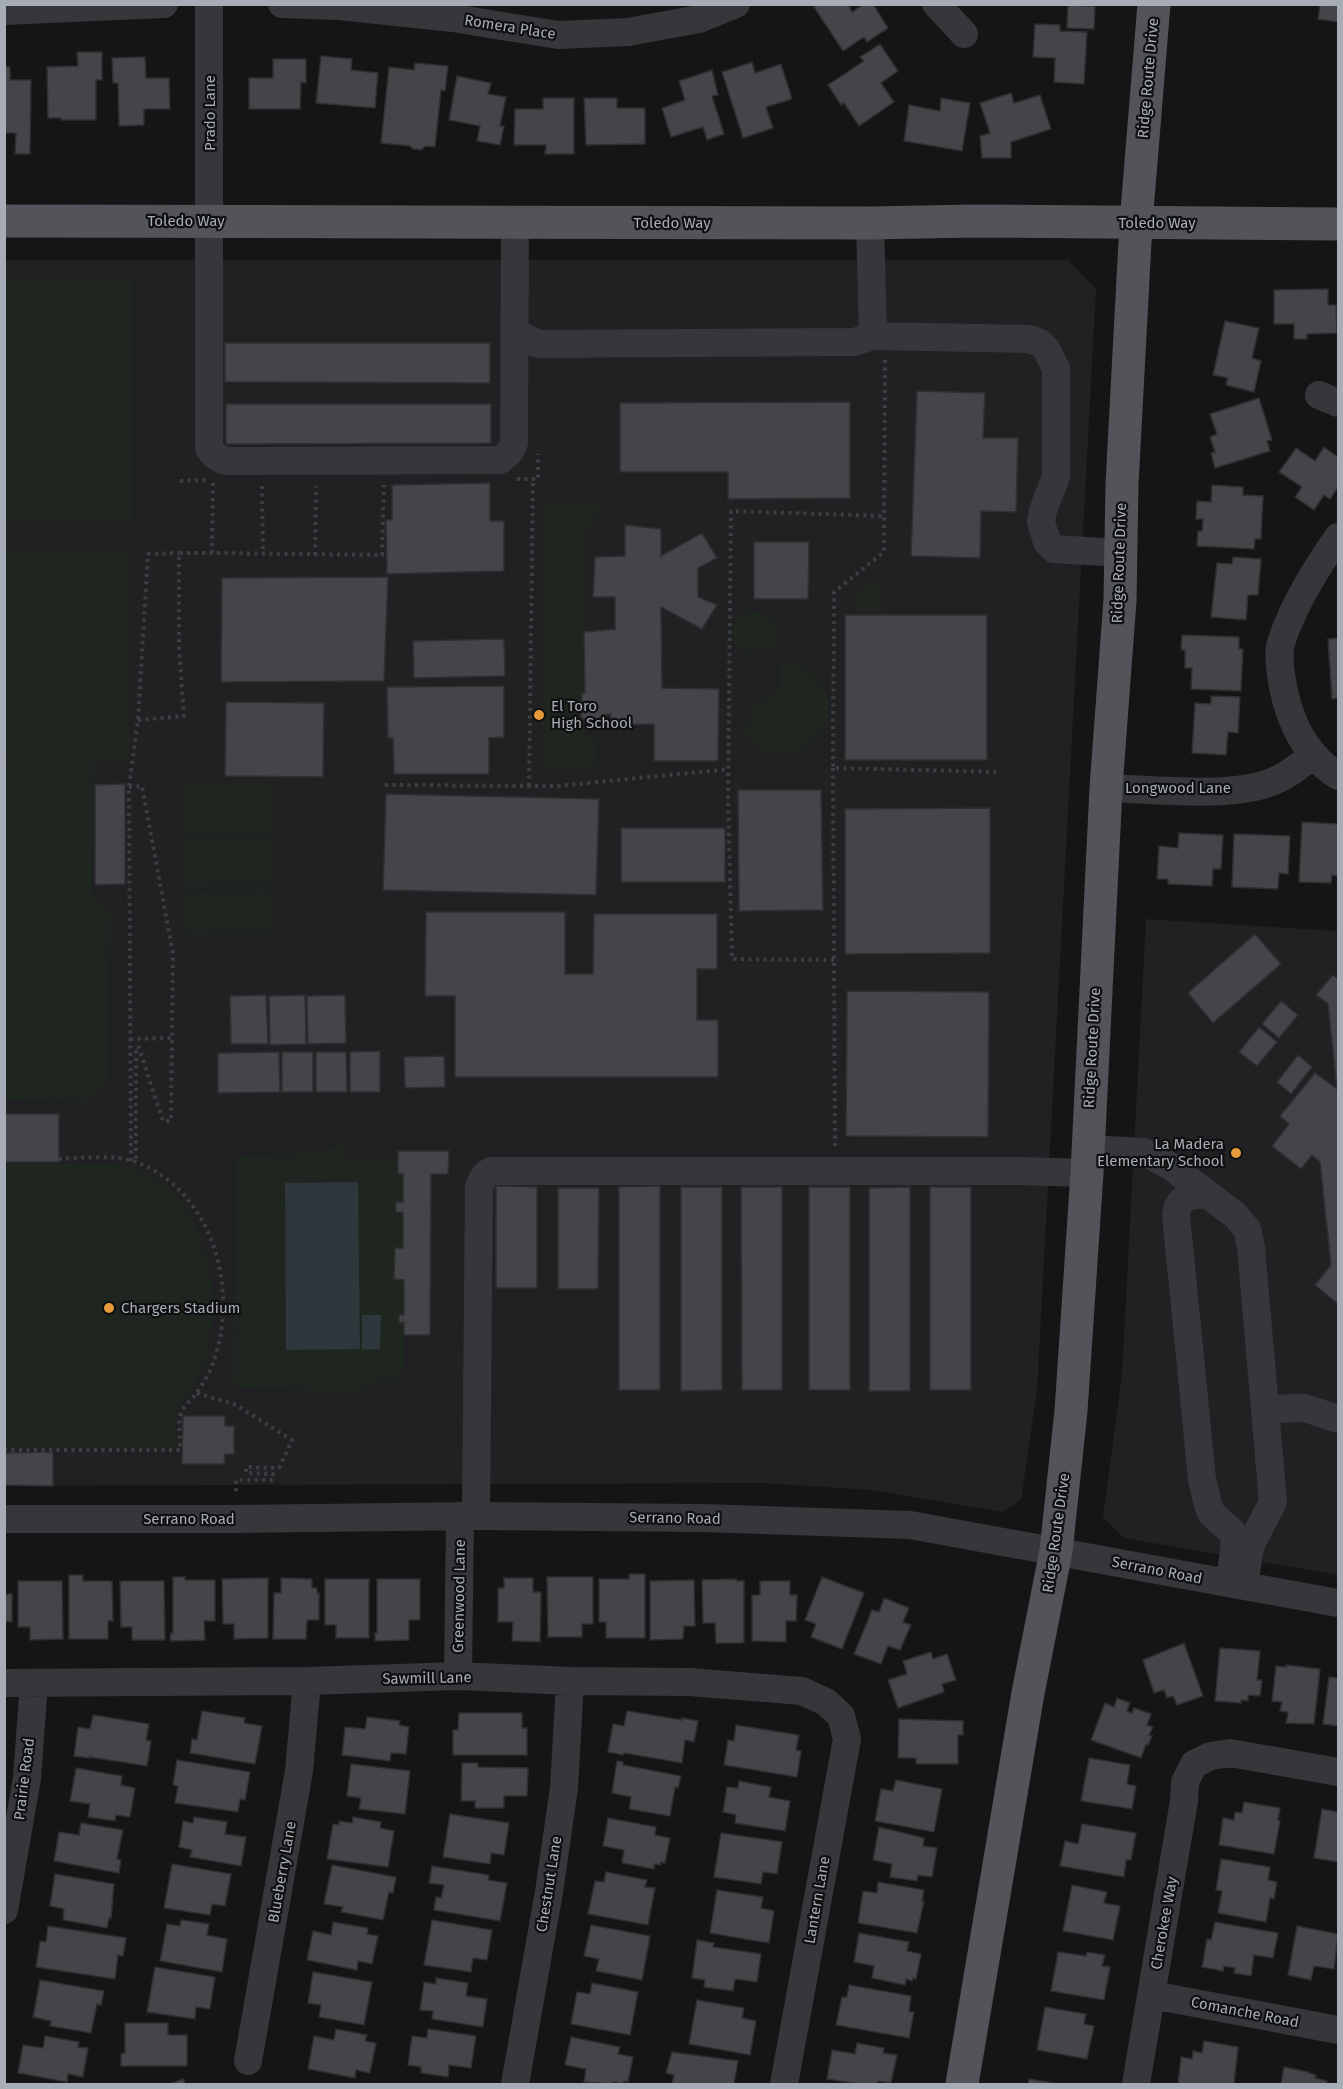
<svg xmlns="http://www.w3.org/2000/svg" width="1343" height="2089" font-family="'Fira Sans',sans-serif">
<rect width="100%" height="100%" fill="#151516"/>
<!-- built -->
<path fill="#212123" d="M4 260H1068L1096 289 1037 1391 1021 1500 1003 1512 871 1490 762 1483 5 1486Z
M1146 919 1338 931V1575L1124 1538 1103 1517 1122 1374Z"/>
<!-- green -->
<path fill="#1f261f" d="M5 277H133V520H5Z
M541 504H604L592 526H583L584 736 597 737V766L542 767Z
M5 549 125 551 130 556 129 759H94L92 892 110 912 109 1081 87 1102 5 1100 4 761 20 760 5 759Z
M862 586H882V611H856V596Z
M749 612C774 609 787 635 768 652L757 649 742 653C727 639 730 619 749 612Z
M778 663C795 663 808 667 819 681 857 729 778 786 743 732L756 702C775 698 786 682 778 663Z
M184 783 270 784V833H184Z
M270 836V885L183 886V837Z
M270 890V933L185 934 184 891Z
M344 1145 347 1161 398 1160V1174H403V1202H396V1212H403V1248H395L394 1279 404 1280V1315H399V1322H404V1369L399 1370V1381H373V1388L358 1391 234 1388 235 1156 302 1154Z
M5 1164H115C126 1167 137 1169 146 1174 205 1202 222 1287 209 1344 206 1360 199 1377 191 1391 187 1398 180 1404 178 1410 174 1419 177 1437 177 1447H5Z"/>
<!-- water -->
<path fill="#2e373b" d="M358 1182 360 1349 286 1350 285 1183Z
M362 1315H381L380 1349 362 1350Z"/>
<!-- building -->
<path fill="#444549" stroke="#2f2f32" stroke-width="1.5" d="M819 4H848L852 12 864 4H873L888 28 867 42 864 37 843 51 814 7Z
M1317 4H1338V22L1318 19 1320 5Z
M1068 5 1095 6 1094 29 1067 28Z
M1035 24 1060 25V31L1087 32 1084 84 1054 82 1055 58 1033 57Z
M880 44 898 71 881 83 894 102 859 126 844 103 841 105 828 85 864 61 860 57Z
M77 52H102V80H96V120H61V118H48L47 67 78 66Z
M321 56 352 59 351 70 378 73 375 108 316 103Z
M145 57 146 78H169L170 109H144V125L119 126 118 83H113L112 58Z
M273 59H306V83L301 82 300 109H249V78H273Z
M752 62 755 73 781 64 792 99 766 107 773 128 743 138 722 72Z
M415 63 448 66 445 91 441 90 435 147 426 146 421 150 413 149 410 146 381 143 389 67 414 70Z
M4 66 10 67V80H31L30 154H15L16 133H4Z
M712 70 718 95 712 96 724 134 707 140 703 127 671 137 662 108 685 100 679 81Z
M457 76 491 83 488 94 506 97 500 126H504L500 145 477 141 480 126 449 120Z
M1011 93 1014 103 1040 95 1051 129 1011 142V158H982L980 136 990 133 980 103Z
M543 98H574V154H545L546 145H514L515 109H543Z
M584 98H617V108H645V144L586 145Z
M941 98 970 103 962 151 904 141 909 105 940 111Z
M1328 289V305H1336L1337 333 1307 334V339H1294V324H1274V290Z
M1225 321 1259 328 1252 358 1261 361 1254 392 1226 385 1228 378 1213 375Z
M225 343H490V383L225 382Z
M917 391 985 393 983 438H1018L1016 512 981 511 980 558 911 556Z
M1259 398 1272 440 1267 441 1270 451 1215 468 1211 453 1215 452 1210 437 1217 434 1210 414Z
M850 402V498L728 499V472H620V403Z
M226 404H491V443L226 444Z
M1324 447 1338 457V487L1330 499 1324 495 1314 510 1295 497 1302 487 1279 472 1296 448 1315 461Z
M490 483V521H504V571L387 574 386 520H392V485Z
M1212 485 1243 487V495L1263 496 1261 539H1255L1254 549 1197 546 1198 531H1202L1203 519H1196L1197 501 1211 502Z
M625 525 661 529V556L702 533 717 558 698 568V597L717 605 702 629 661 607 662 688 719 689 718 761H654V724L611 725V714L602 715V719H581L582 693H585L584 632 615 629V597H593L595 557 625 556Z
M754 542H809L808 599H754Z
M1233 557 1261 559 1258 595H1248L1246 620 1211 617 1217 563 1232 564Z
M388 577 384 681 221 682 222 578Z
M845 615H987V760H845Z
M1182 635 1239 637V649H1243L1241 691 1191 689 1192 668H1185V650H1181Z
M1338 638V698L1332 699 1328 639Z
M504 639 505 676 414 678 413 641Z
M504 686V737L489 738V774H394L393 738H388L387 687Z
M1211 696 1240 697 1238 733 1228 732 1226 755 1192 753 1195 703 1211 704Z
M226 702 324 703 323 777 225 776Z
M125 784V884L95 885V785Z
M738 790H821L823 910 739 911Z
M386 794 599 799 596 895 383 890Z
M990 808V953L845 954V809Z
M1302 822 1338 824V876L1332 875 1331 883 1299 882Z
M621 828H725V882H621Z
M1179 833 1223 835 1221 869H1213L1212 886 1168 884V879H1157L1159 846 1178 848Z
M1234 834 1290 836 1288 874 1279 873 1278 889 1232 887Z
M426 912H565V974H593L594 914H717V969H697V1020H718V1077H455V996H425Z
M1255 934 1281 964 1213 1023 1188 993Z
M1333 975 1338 979V1304L1315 1285 1331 1265 1320 1162 1312 1155 1301 1169 1272 1146 1289 1124 1280 1116 1315 1073 1337 1089 1328 1004 1316 995Z
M847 991 989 992 988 1137 846 1136Z
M266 995 268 1044H231L230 996Z
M305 995 306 1044 270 1045 269 996Z
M345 995 346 1043 308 1044 307 996Z
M1281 1001 1298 1015 1279 1038 1262 1024Z
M1259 1027 1277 1042 1257 1066 1239 1052Z
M380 1051V1092H350V1052Z
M279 1052 280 1092 218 1093V1053Z
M282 1052H313V1092H282Z
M316 1052H346L347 1092H316Z
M1298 1055 1312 1067 1291 1094 1277 1082Z
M444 1056 445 1087 405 1088 404 1057Z
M4 1114H59V1162H4Z
M398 1151H449L448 1174H431L430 1335H404V1322L399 1323V1315H404V1280L394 1279 395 1248H403V1212H396V1202H403V1174H398Z
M496 1186 537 1187V1288H496Z
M660 1186V1390H619V1187Z
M681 1187H722V1390L681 1391Z
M741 1187H782V1390H742Z
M809 1187H850V1390H809Z
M910 1187V1391H869V1188Z
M930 1187H971V1390H930Z
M558 1188H599L598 1289H558Z
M183 1416H225V1426H234V1454H225L224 1464H182Z
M53 1452V1486L4 1485V1453Z
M629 1574H645V1638H606V1622H599V1579H629Z
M69 1575H83V1581H112L113 1621H108V1639H69Z
M173 1577H185V1580H215V1621H204L205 1640 170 1641 171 1633H173Z
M547 1577H593V1624H582V1637H548Z
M822 1577 864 1593 842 1649 811 1637 816 1624 805 1620Z
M268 1578V1638L234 1639V1624H223L222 1579Z
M281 1578 312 1579V1588H317V1593H319V1620H307L306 1639H273L274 1593H281Z
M504 1578H533V1592H541L540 1642 512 1641 513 1622H498V1588H504Z
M325 1579H369V1638H336V1625H325Z
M377 1579H420V1620H409V1640L375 1641V1633H377Z
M736 1579V1581H744V1643H716L715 1623H703L702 1580Z
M4 1580 5 1594H12V1622L4 1621Z
M694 1580 695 1626H684L683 1639 650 1640V1581Z
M18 1581H62L63 1639 30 1640V1627H18Z
M120 1581H164L165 1640H132V1627H121Z
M760 1581H790V1595H797L796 1621H786V1642L752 1641V1595H760Z
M884 1598 909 1608 903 1622 911 1625 900 1650 888 1646 881 1664 854 1654 872 1610 879 1612Z
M1184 1643 1203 1696 1177 1705 1173 1696 1167 1698 1164 1690 1154 1693 1143 1660Z
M1220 1648 1260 1651 1257 1680H1262L1260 1696 1248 1695V1701L1241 1700V1703L1215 1701Z
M931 1652 933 1659 947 1654 956 1680 942 1684 944 1692 898 1708 888 1680 907 1674 903 1661Z
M1286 1665 1320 1669 1314 1724 1286 1723 1288 1712 1280 1711 1282 1702 1272 1701 1276 1666 1286 1667Z
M1329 1677 1338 1678V1726L1323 1724Z
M1117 1698 1130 1703 1127 1711 1132 1713 1134 1708 1151 1714 1147 1725 1153 1727 1149 1735 1152 1736 1148 1745 1146 1744 1141 1758 1091 1740 1105 1703 1114 1707Z
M202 1711 245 1718 244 1723 262 1726 255 1764 190 1753 192 1739 197 1740Z
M627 1711 682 1720V1718L698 1721 694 1742 685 1740 682 1763 624 1753 623 1755 608 1752 613 1724 624 1726Z
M459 1713H522V1728H527V1755H453V1730H458Z
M93 1715 149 1724 146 1740 151 1741 147 1766 89 1757V1758L74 1756 78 1727 90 1729Z
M367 1717 400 1721 399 1725 409 1727 406 1754 391 1753 390 1761 342 1755 345 1727 365 1729Z
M899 1719 963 1721V1735H958V1764H916V1758H898Z
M736 1725 799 1735 796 1750 801 1751 797 1777 724 1765 728 1740 734 1741Z
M1089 1758 1130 1765 1127 1784 1136 1786 1132 1809 1081 1801Z
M177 1760 250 1772 245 1800 240 1799 238 1812 175 1803 178 1786 173 1785Z
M617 1761 623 1762V1765L681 1776 678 1788 675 1787 670 1816 629 1809 631 1797 612 1793Z
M462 1763H478V1767L528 1768 527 1796H504V1808H475V1801H461Z
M351 1764 410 1771 405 1814 359 1809 361 1798 347 1796Z
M76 1768 122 1776 121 1785 135 1788 130 1817 116 1815 115 1821 88 1817 90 1804 70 1801Z
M896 1780 942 1789 934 1832 875 1821 881 1789 893 1791Z
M739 1781 771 1787 769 1797 790 1801 785 1831 735 1823 736 1815 723 1812 727 1787 738 1788Z
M1244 1802 1280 1808 1278 1820 1280 1821 1274 1854 1219 1845 1223 1818 1234 1820 1235 1812 1242 1813Z
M1322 1809 1338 1812V1862L1314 1858Z
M450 1814 509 1823 504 1855 491 1853 490 1864 443 1857Z
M194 1817 227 1822 225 1834 246 1837 241 1866 190 1857 192 1850 179 1847 183 1821 193 1823Z
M353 1817 381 1822 380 1828 394 1831 388 1867 327 1859 333 1824 339 1825V1821L352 1823Z
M608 1818 656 1827 655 1835 670 1838 665 1863 661 1862V1865L654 1864V1869L622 1863 624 1850 603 1846Z
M81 1823 123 1830 117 1859 121 1860 119 1873 54 1861 59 1832 79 1835Z
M1082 1824 1136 1833 1131 1860H1126L1124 1877 1060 1866 1065 1841 1078 1844Z
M879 1827 924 1838 923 1846 937 1848 932 1877 918 1875 917 1881 890 1877 892 1864 873 1860Z
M721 1833 782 1842 777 1874 763 1872 761 1884 714 1877Z
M1221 1859 1270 1867 1268 1880 1277 1882 1274 1899 1270 1898 1266 1922 1218 1913 1222 1891 1216 1890Z
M172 1864 231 1874 225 1906 212 1904 210 1915 164 1908Z
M332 1865 396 1877 393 1893 389 1892 383 1920 341 1912 343 1907 324 1904Z
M432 1866 489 1875 488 1880 507 1883 500 1921 434 1910 436 1897 441 1898 444 1885 429 1883Z
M606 1872 647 1880 645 1887 655 1888 648 1925 588 1914 595 1881 604 1882Z
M55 1874 114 1884 111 1918H109L107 1928 63 1920 64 1909 50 1906Z
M878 1882 924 1890 922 1901H924L917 1933 858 1923 863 1891 877 1893Z
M1072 1885 1107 1892 1104 1903 1120 1906 1113 1940 1063 1931Z
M717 1890 763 1897 761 1908 774 1911 769 1943 710 1933Z
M181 1920 209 1924 207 1935 227 1939 222 1972 160 1961 167 1924 180 1926Z
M432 1920 492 1930 487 1960 473 1958 471 1972 424 1965Z
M333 1922 368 1928 367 1934 378 1936 372 1964 358 1961 357 1970 307 1960 313 1931 331 1935Z
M1215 1922 1278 1933 1273 1958 1254 1955 1251 1976 1234 1973 1235 1968 1224 1966 1223 1971 1202 1967 1207 1939 1211 1940Z
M591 1925 650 1936 642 1980 596 1971 599 1959 584 1956Z
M48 1926 126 1938 123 1956 118 1955 115 1979 36 1967 40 1941 46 1942Z
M1297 1926 1338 1934 1334 1969 1314 1966 1311 1980 1288 1975Z
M859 1933 909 1942 907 1951 921 1954 916 1979 913 1978 912 1981 906 1979 905 1985 872 1978 874 1966 854 1962Z
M697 1940 714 1943 713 1947 761 1954 757 1982 735 1979 733 1991 704 1987 705 1980 692 1978Z
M1058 1952 1086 1956 1087 1952 1105 1955 1102 1966 1110 1967 1104 2000 1051 1991Z
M155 1967 215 1977 210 2009 196 2007 195 2019 147 2012Z
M313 1972 372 1982 364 2025 319 2017 321 2005 308 2003Z
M436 1978 468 1983 466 1996 487 1999 483 2027 432 2019 433 2011 420 2010 424 1982 436 1984Z
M40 1980 104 1991 101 2005 97 2004 91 2033 50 2026 51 2021 33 2017Z
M592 1983 638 1992 630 2035 571 2024 577 1992 590 1994Z
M849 1985 911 1996 909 2012H914L909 2038 836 2025 842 1997H847Z
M697 2000 744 2008 742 2018 756 2021 750 2055 689 2044Z
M1045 2007 1086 2014 1084 2024 1094 2026 1087 2059 1037 2050Z
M125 2023H168V2035H187V2066H121V2054L125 2053Z
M336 2029 367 2035 365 2041 376 2043 370 2073 356 2070 355 2078 308 2069 314 2036 334 2040Z
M428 2029 476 2036 471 2068 449 2065 448 2077 421 2073V2067L408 2065 412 2036 427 2038Z
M45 2036 79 2042 78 2047 88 2048 83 2077 68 2074 67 2082 18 2073 23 2045 43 2048Z
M571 2037 620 2047 618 2054 633 2057 628 2082 624 2081V2084L613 2082V2084L584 2082 586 2069 565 2065Z
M1204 2041 1238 2047 1234 2084H1178L1181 2057 1192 2059 1193 2051 1202 2053Z
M857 2043 884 2048 883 2053 897 2055 891 2083 878 2081 877 2084H858L827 2079 832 2050 855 2054Z
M672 2052 738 2061 734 2084H672L674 2075 666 2073Z
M1284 2067 1309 2072V2073L1316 2075 1315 2078 1327 2081 1326 2084H1281Z
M183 2079 186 2084H170Z
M1029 2079 1059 2084H1028Z"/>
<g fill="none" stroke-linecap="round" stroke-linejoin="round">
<!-- path -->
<path stroke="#3c3e42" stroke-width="4" stroke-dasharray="3 4.5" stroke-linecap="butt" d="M885 360 884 552 834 592 833 768 998 772
M517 479H538V454
M180 481 206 480
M213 483 212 553 382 555 384 485
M262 486 263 554
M315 555 316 486
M138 720 184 716 179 650V553H212
M833 768 835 1147
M385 785 557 786 729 769
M529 786 533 479
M129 787 142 786 173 954 171 1121H163L139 1048 136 1047V1162
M834 960 732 959 728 796 731 511 884 516
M130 1039 172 1038
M131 1161 129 787 138 720 148 554 179 553
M197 1393 236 1405 292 1440 279 1468 246 1467V1473L273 1474V1480H236V1495
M4 1450H180C180 1440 178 1421 181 1413 183 1407 191 1400 195 1395 202 1386 209 1374 213 1363 240 1290 213 1191 136 1162 116 1154 81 1158 59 1159"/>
<!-- minor -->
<path stroke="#36373b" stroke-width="28" d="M209 4V448L214 455 225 461 500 460C507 455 511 452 514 443L515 222
M282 4 339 6 453 18 558 35 628 32 699 19 736 4
M936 4 964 34
M4 11 164 4
M870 223 873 336
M514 332 538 344 854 342 873 336 1029 339 1040 343 1047 350 1056 369V477L1043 510 1041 522 1047 542 1054 549 1120 553
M1319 395 1338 403
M1338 537C1317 567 1292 607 1281 643 1278 652 1280 665 1281 675 1287 716 1302 753 1338 776
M1106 788C1152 789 1232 799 1274 781 1289 775 1300 765 1313 755
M1087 1149 1144 1152 1172 1167 1235 1215 1247 1229 1251 1247 1273 1502 1250 1546 1244 1586
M1207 1195C1190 1194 1178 1197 1176 1215L1202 1479 1208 1505 1212 1514 1232 1532 1235 1541 1231 1574
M1265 1409 1305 1408 1338 1419
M476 1516 479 1186 485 1175 491 1171H1019L1087 1173
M4 1519H236L476 1516 701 1518 910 1525 1338 1603
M458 1676 460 1516
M4 1683 307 1681 458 1676 570 1681 689 1682 802 1691 826 1702 841 1716 847 1739 784 2084
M4 1910 27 1778 34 1683
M1152 1995 1338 2030
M248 2061 299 1771 307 1681
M515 2084 549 1892 564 1788 570 1681
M1136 2084 1184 1801 1185 1782 1194 1764 1211 1756 1230 1753 1338 1772"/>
<!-- major -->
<path stroke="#52545a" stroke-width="33" d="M4 221 870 223 974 221 1338 224
M962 2084 1028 1693 1056 1551 1071 1411 1087 1173 1106 788 1120 600 1122 484 1136 223 1154 4"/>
</g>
<!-- markers -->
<g fill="#e69a3c" stroke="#101011" stroke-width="2">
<circle cx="539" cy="715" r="6"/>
<circle cx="1236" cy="1153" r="6"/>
<circle cx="109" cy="1308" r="6"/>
</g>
<g text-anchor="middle" stroke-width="4.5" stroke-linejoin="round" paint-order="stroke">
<!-- street labels -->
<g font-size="15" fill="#a7adb6" stroke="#101011">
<text transform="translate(510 27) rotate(9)" y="5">Romera Place</text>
<text transform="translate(1148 78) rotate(-85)" y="5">Ridge Route Drive</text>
<text transform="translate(210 113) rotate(-90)" y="5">Prado Lane</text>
<text x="186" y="226">Toledo Way</text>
<text x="672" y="228">Toledo Way</text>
<text x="1157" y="228">Toledo Way</text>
<text transform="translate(1119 563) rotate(-88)" y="5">Ridge Route Drive</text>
<text x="1178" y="793">Longwood Lane</text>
<text transform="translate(1092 1048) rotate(-87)" y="5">Ridge Route Drive</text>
<text transform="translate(675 1518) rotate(1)" y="5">Serrano Road</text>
<text x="189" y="1524">Serrano Road</text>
<text transform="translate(1056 1533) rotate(-82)" y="5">Ridge Route Drive</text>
<text transform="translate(1157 1570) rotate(11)" y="5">Serrano Road</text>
<text transform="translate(459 1596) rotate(-89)" y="5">Greenwood Lane</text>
<text transform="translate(427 1678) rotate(-1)" y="5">Sawmill Lane</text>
<text transform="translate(24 1779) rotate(-83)" y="5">Prairie Road</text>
<text transform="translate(282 1872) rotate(-80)" y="5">Blueberry Lane</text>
<text transform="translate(549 1884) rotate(-81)" y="5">Chestnut Lane</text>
<text transform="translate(817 1900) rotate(-80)" y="5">Lantern Lane</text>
<text transform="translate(1164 1923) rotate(-80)" y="5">Cherokee Way</text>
<text transform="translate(1245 2012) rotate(11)" y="5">Comanche Road</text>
</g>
<!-- poi labels -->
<g font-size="15" fill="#a7adb6" stroke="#101011" text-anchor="start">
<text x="551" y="711">El Toro<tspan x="551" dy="17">High School</tspan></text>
<text x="1224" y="1149" text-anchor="end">La Madera<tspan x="1224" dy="17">Elementary School</tspan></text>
<text x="121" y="1313">Chargers Stadium</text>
</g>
</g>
<!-- border -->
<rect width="1343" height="2089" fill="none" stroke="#a7adb6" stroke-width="12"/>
</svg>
